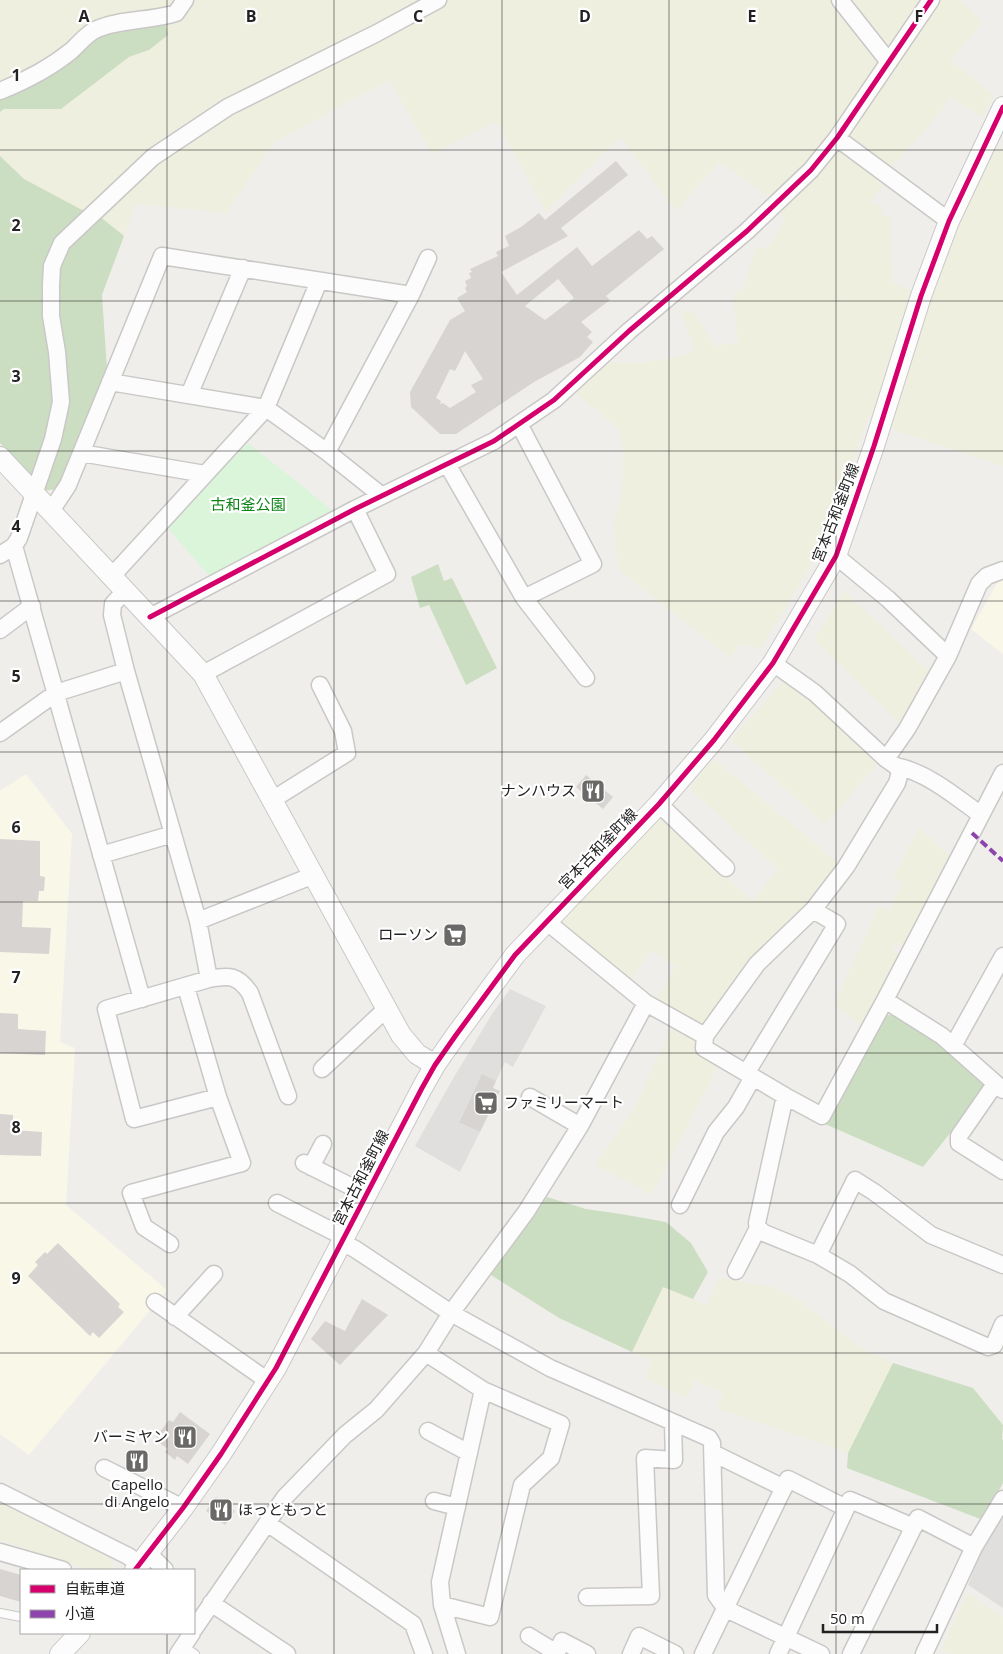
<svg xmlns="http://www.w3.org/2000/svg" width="1003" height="1654" font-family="'Open Sans','Noto Sans JP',sans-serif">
<rect width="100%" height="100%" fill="#f0eeeb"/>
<!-- education -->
<path fill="#f8f7e8" d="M1003 573V654L971 629Z
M26 774 72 834 60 1042 75 1048 66 1205 167 1290 29 1455 0 1434V791Z"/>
<!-- farmland -->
<path fill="#efefdf" d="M0 0H178L175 6 160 11 108 17 91 25 63 52 0 86Z
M192 0H423L236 97 86 212 24 179 0 156V112L4 109H61L129 57 149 50 165 21 188 13Z
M448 0H832L882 62 805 168 773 199 719 162 676 211 620 137 546 212 497 122 432 154 389 80 275 142 227 213 136 204 124 236 98 215 149 164 217 118Z
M849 0H923L889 49Z
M937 0H958L983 21 951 61 994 95 983 117 950 97 939 114 890 169 846 134Z
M838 145 887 181 870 201 881 206 882 216H890L893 283 911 290 875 416 868 417 833 522 797 589 760 649 739 644 731 658 622 573 617 559 614 524 620 502 623 479V449L619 429 573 391 611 362 641 363 679 357 694 350 681 311H694L714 346 738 343 733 295 744 287 755 248H768L784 220 779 209Z
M997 148 1003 152V466L888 428 956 226Z
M844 591 933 675 903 726 814 640Z
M786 678 880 761 825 825 731 740Z
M714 759 841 865 815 901 701 1028 655 1002 676 966 651 950 629 983 558 926 661 818 753 901 778 869 689 788Z
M919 828 950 856 909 945H893V951L903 955 864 1027 834 1006 878 907 890 910 902 882 893 878Z
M674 1023 696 1036 720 1063 652 1195 595 1165 634 1109Z
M720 1278 777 1288 797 1298 861 1348 893 1363 848 1453 717 1408 723 1392 695 1381 686 1398 646 1379 652 1359 632 1352 663 1286 707 1305Z
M0 1497 22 1507 23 1514 42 1525 49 1523 108 1552 113 1566 110 1570H90L0 1540Z
M967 1593 1003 1617V1654H950L941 1650Z"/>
<!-- forest -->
<path fill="#cbdec1" d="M165 21 168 35 149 50 129 57 61 109H4L0 112V98L97 32Z
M0 156 24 179 86 212 98 215 124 236 102 295 107 369 57 489 43 491 0 443Z
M438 564 444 581 452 578 497 668 466 685 429 605 420 608 411 577Z
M895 1014 939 1042 987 1087 923 1167 825 1124 883 1016Z
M547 1197 586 1209 621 1214 666 1222 691 1243 708 1272 693 1299 663 1287 632 1352 559 1318 491 1275Z
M893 1363 973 1388 1003 1425 1002 1439 1003 1440V1483L983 1520 847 1468 848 1453Z"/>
<!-- park -->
<path fill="#daf5da" d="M248 443 332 510 210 577 165 525Z"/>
<!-- parking -->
<path fill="#e0dfde" d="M510 989 546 1006 513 1067 505 1062 496 1081 482 1075 459 1121 480 1132 460 1172 415 1146 454 1077 492 1014Z
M1003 1511V1608L968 1585 983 1546Z"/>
<!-- building -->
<path fill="#d7d4d2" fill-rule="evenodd" d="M616 161 628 175 561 228 568 236 501 272 517 295 577 247 592 266 639 230 647 239 652 236 664 249 606 296 610 300 581 322 592 332 587 337 593 342 580 357 534 382 456 434H440L411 407 410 392 450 320 465 311 457 298 467 292 465 288 467 286 465 281 471 278 469 273 472 272 470 269 498 256 496 252 509 246 505 236 521 227 539 213 545 220ZM558 279 574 298 545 320 525 306ZM465 351 483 379 471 385 476 392 450 408 443 403 440 404 441 401 436 398 450 369 455 371Z
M586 775 613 797 603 809 576 787Z
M0 839 40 841V876L45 877 44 891H39L38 901H23L22 927 51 928 49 954 0 952Z
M0 1013 18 1014V1029L46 1031 45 1055 0 1053Z
M482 1074 496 1081 493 1088 500 1091 480 1132 459 1122Z
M0 1114 13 1115V1130L42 1132 41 1156 0 1155Z
M58 1243 120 1304 118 1307 124 1312 99 1338 93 1332 90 1336 28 1276 38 1265 35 1262 45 1252 47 1254Z
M362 1299 388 1315 340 1365 311 1339 325 1321 345 1331Z
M180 1412 210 1434 188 1464 177 1456 175 1460 165 1452 168 1449 158 1442 160 1439 156 1437 169 1420 173 1422Z
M216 1497 235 1511 225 1525 206 1511Z
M0 1569 21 1575V1602L0 1596Z"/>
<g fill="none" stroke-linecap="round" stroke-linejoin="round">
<!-- service casing -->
<g stroke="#c9c8c7" stroke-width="10">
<path id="service" d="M0 1613 21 1617
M183 1646 195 1654"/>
</g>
<!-- minor casing -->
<g stroke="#c9c8c7" stroke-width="19">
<path id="minor" d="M840 0 889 62
M0 91C25 81 50 68 71 51 79 44 87 33 97 29 120 19 151 21 176 13L185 0
M837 138 949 221
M110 382 266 408 327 452 382 496
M189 395 243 268
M519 424 593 564 524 598
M327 452 411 295 428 258
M81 453 205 474
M447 464 524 598 586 678
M51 511 68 485 162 256 411 295
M14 546 142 999
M0 555 14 546 19 538 53 439 61 402 57 352 51 316V285L52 266 62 243 153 157 228 107 377 33 438 0
M836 556 888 599 948 656
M112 576 266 408 319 281
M125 591 113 604 112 615 126 671 198 921 209 979 106 1009 134 1119 218 1097
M150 617 355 509 494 441 554 400 629 331 747 231 811 170 837 138 931 0
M0 630 32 606
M203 674 387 574 355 509
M0 733 56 693 126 671
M886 759 907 729 948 656 979 584 987 576 1003 570
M896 766C928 773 955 796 981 815
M272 800 347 753 343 731 320 685
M659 804 726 868
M101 855 173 834
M198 921 314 875
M546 921 646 1003 705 1036 704 1048 785 1096 822 1116 885 1000 1003 773
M209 979C229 975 238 975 250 993L288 1096
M885 1000 942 1036 1003 1090
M705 1036 757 964 813 910 846 867 897 783 900 772 896 766 886 759 815 693 773 663
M953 1046 1003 956
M322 1069 386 1009
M747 1072 837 924 813 910
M995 1084 959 1136V1143L1003 1171
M785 1096 757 1223 758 1228 764 1233 818 1255 850 1274 884 1301 988 1347 994 1345 1003 1324
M530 1097 580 1126
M304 1163 366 1194
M311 1167 323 1144
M277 1203 344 1237
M680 1205 716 1132 736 1107 753 1077
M341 1242 355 1249 451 1313 550 1368 709 1438 712 1443 716 1595 726 1609 821 1654
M170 1244 144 1227 131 1193 242 1163 218 1097 186 987
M818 1255 855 1180 874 1192 931 1235 1003 1265
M736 1271 758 1228
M155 1302 268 1381
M175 1317 214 1274
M426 1353 483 1390 561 1424 551 1458 522 1485 490 1617 442 1605
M428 1431 469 1453
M713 1453 784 1488
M104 1468 183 1508
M0 1492 128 1556 140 1564
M434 1501 457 1507
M267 1523 413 1624 424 1654
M0 1552 63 1570
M149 1554 165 1570
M587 1597 651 1596 645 1458 674 1460 673 1423
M211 1603 287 1654
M194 1629 285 1497 345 1435 376 1410 426 1353 451 1313 526 1212 580 1126 646 1003
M529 1636 557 1653
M178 1654 192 1633
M457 1654 442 1605 440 1582 483 1390
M556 1654 562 1641 587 1654
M631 1654 639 1636 675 1654
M703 1654 788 1479 846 1508
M778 1654 850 1500 914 1527
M851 1654 918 1518 974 1547
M924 1654 974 1547 1003 1499"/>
</g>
<!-- tertiary casing -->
<g stroke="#c9c8c7" stroke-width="22">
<path id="tertiary" d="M0 457 203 674 401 1035 417 1054 435 1065
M135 1570 183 1508 221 1454 276 1368 422 1088 435 1065 456 1035 515 955 659 804 714 740 773 663 836 556 874 446 921 296 949 221 1003 107
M60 1654 80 1633"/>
</g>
<!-- service -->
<use href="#service" stroke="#fdfcfc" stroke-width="8"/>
<!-- minor -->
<use href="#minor" stroke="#fdfcfc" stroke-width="16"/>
<!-- tertiary -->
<use href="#tertiary" stroke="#fdfcfc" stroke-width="20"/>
<!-- quiet -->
<path stroke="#8e44ad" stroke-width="4" stroke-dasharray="8 4" stroke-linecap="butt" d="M972 833 1003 861"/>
<!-- cycleway casing -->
<g stroke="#fff" stroke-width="8">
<path id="cycleway" d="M150 617 355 509 494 441 554 400 629 331 747 231 811 170 837 138 931 0
M135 1570 183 1508 221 1454 276 1368 422 1088 435 1065 456 1035 515 955 659 804 714 740 773 663 836 556 874 446 921 296 949 221 1003 107"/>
</g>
<!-- cycleway -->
<use href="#cycleway" stroke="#d6006c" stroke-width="5"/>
</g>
<!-- grid -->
<path fill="none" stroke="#222" stroke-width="1" stroke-opacity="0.55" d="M167 0V1570M334 0V1654M502 0V1654M669 0V1654M836 0V1654M0 150H1003M0 301H1003M0 451H1003M0 601H1003M0 752H1003M0 902H1003M0 1053H1003M0 1203H1003M0 1353H1003M0 1504H1003M167 1633V1654"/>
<!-- icons -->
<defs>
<g id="restaurant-square" transform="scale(1.25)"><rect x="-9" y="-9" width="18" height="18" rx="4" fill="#6a6968" stroke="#fff"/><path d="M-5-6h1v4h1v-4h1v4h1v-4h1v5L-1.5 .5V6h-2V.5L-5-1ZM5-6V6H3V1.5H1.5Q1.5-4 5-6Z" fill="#fff"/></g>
<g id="supermarket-square" transform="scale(1.25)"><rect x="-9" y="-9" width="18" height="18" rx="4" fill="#6a6968" stroke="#fff"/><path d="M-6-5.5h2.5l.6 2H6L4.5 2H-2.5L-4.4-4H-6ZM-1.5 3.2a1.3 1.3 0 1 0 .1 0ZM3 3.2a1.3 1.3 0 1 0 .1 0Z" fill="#fff"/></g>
</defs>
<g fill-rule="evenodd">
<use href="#restaurant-square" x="593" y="791"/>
<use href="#supermarket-square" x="455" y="935"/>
<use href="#supermarket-square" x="486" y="1103"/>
<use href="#restaurant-square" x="185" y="1437"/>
<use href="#restaurant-square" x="137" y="1461"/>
<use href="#restaurant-square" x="221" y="1510"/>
</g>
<g text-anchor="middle" stroke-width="4.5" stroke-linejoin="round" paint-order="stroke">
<!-- park labels -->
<g font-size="15" fill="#0c8416" stroke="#fff">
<text x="248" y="510">古和釜公園</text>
</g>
<!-- street labels -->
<g font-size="15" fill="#222" stroke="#fff">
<text transform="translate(836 513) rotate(-69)" y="5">宮本古和釜町線</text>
<text transform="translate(598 849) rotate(-46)" y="5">宮本古和釜町線</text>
<text transform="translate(361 1178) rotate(-63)" y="5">宮本古和釜町線</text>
</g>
<!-- poi labels -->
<g font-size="15" fill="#222" stroke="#fff" text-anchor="end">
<text x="576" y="796">ナンハウス</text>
<text x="438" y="940">ローソン</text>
<text x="504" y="1108" text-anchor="start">ファミリーマート</text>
<text x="168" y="1442">バーミヤン</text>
<text x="137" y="1490" text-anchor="middle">Capello<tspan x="137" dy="17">di Angelo</tspan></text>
<text x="238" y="1515" text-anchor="start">ほっともっと</text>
</g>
</g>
<g font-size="16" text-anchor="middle" font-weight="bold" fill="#222" stroke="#fff" stroke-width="4.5" stroke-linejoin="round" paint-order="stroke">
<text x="84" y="22">A</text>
<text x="251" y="22">B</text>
<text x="418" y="22">C</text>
<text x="585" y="22">D</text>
<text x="752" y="22">E</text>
<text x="919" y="22">F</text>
<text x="16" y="81">1</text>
<text x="16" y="231">2</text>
<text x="16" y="382">3</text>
<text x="16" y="532">4</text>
<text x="16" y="682">5</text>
<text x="16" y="833">6</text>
<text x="16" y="983">7</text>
<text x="16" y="1133">8</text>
<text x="16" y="1284">9</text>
</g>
<!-- legend -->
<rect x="20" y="1569" width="175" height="65" fill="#ffffff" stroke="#a7a7a7"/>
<rect x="30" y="1585" width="25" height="8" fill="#d6006c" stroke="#a7a7a7"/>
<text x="65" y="1594" font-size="15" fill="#222222">自転車道</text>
<rect x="30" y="1610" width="25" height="8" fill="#8e44ad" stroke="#a7a7a7"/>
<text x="65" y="1619" font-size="15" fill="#222222">小道</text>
<!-- scale -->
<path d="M823 1624v8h114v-8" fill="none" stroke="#222222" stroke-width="2.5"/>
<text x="830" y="1624" font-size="15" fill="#222222" stroke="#ffffff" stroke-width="4" paint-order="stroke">50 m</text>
</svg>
